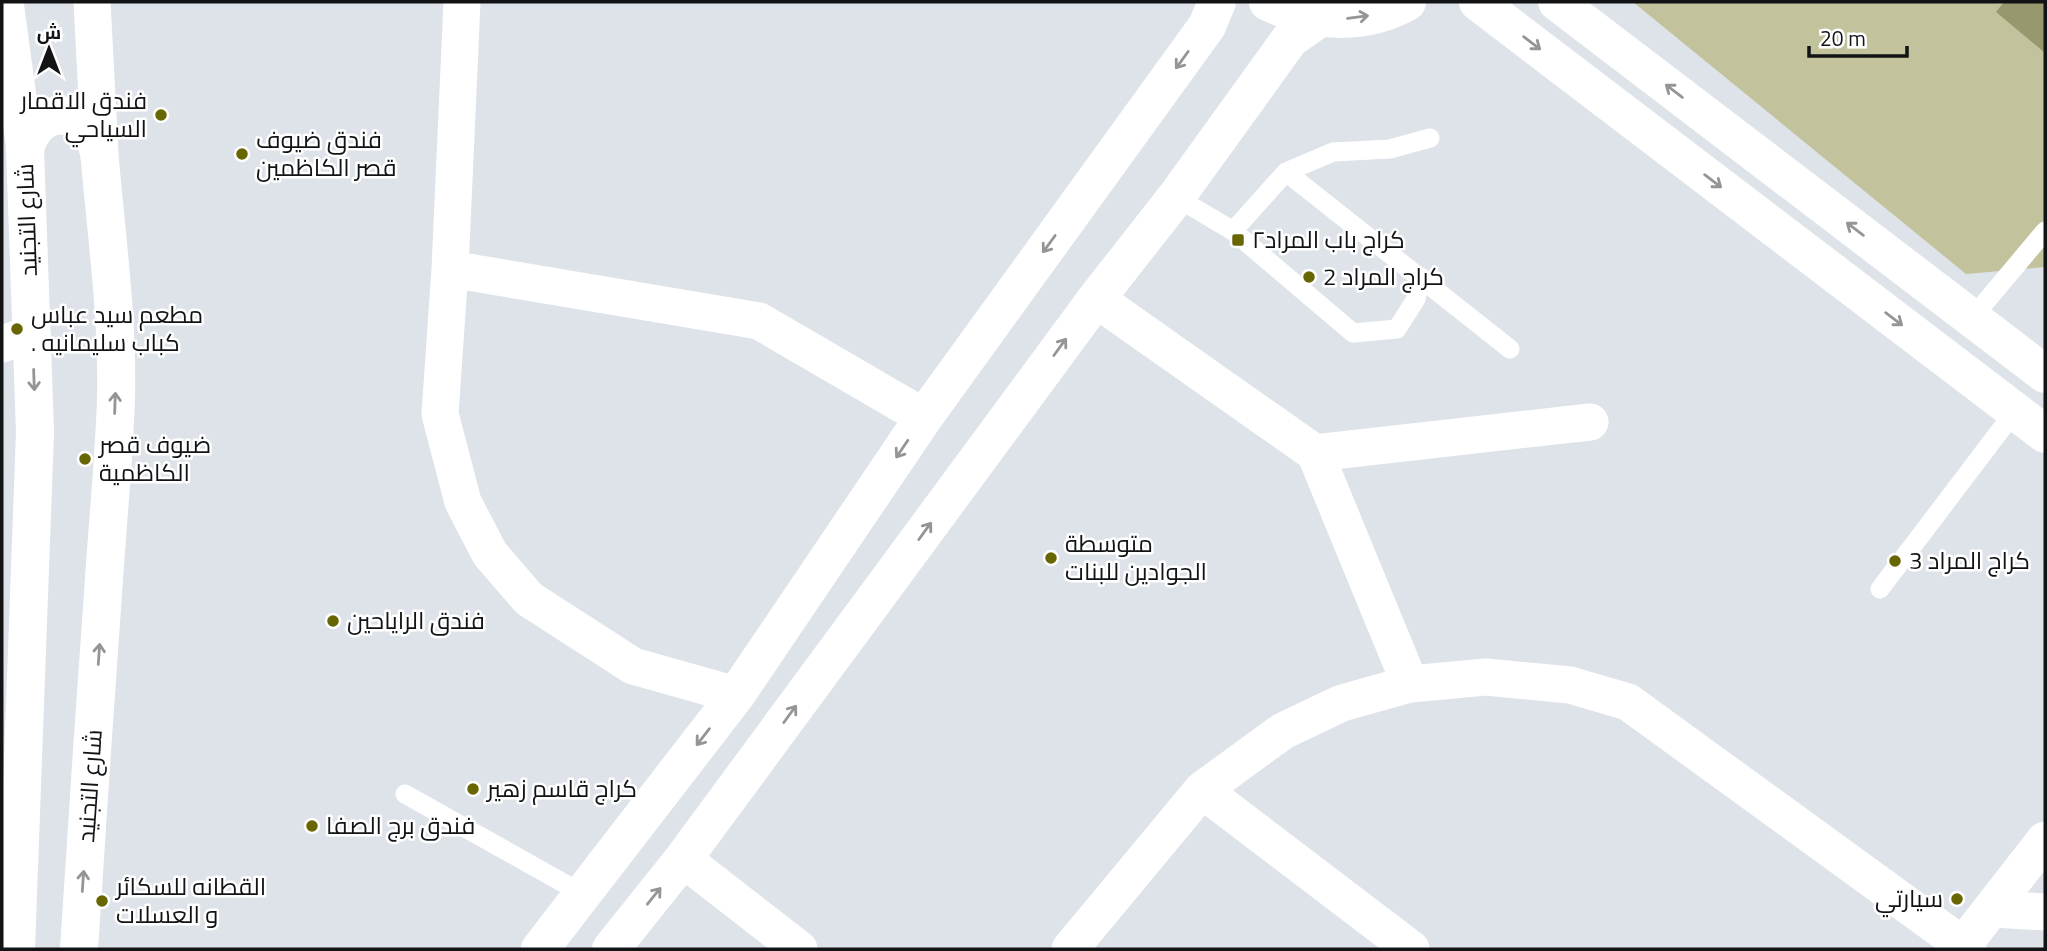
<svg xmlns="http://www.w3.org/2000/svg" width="2047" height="951" font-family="'Titillium Web',Cairo,sans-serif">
<rect width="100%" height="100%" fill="#dee3ea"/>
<!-- green -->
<path fill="#c2c29c" d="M1633 2H2045V267L1966 274Z"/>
<!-- water -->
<path fill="#98986f" d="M2004 2H2045V53L1996 12Z"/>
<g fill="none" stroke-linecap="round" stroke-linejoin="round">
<!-- lane -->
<path stroke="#fff" stroke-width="19" d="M1286 172 1510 349
M1176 197 1233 231 1353 333 1397 329 1416 299 1421 277
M1233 231 1286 172 1333 152 1390 149 1430 138
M1972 318 2045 231
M1880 589 2015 411
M405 794 583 894"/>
<!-- street -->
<path stroke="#fff" stroke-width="37" d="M5 2 25 149
M92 2 100 154
M462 2 450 269 440 414 463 502 490 554 529 599 633 666 736 695
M450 269 759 321 924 417
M1096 299 1315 453 1410 684
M2 344 32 334
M1315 453 1590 422
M1202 790 1411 949
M683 859 799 949
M1994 909 2045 912
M1070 949 1202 790 1283 731 1342 703 1410 684 1486 677 1570 685 1628 702 1968 949
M1960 949 2045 840"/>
<!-- secondary -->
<path stroke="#fff" stroke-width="38" d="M16 949 35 432 25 149C39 97 96 109 100 161 107 240 118 320 116 399 114 459 108 519 104 579 95 702 87 826 79 949
M540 949 736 695 924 417 1207 26 1217 2
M611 949 683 859 1096 299 1176 197 1290 39 1320 18"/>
<!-- primary -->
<path stroke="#fff" stroke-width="38" d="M1268 2C1311 23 1365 26 1407 2
M1478 2 2045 434
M1557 2 2045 374"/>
</g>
<!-- one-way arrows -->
<defs><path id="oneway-shaft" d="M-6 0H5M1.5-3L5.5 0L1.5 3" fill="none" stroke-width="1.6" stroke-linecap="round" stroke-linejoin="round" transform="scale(1.75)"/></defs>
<g stroke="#949596">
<use href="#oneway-shaft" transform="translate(1358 17) rotate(-8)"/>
<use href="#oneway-shaft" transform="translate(1532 43) rotate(37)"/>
<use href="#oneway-shaft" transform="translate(1182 60) rotate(126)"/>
<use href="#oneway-shaft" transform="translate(1674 91) rotate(-143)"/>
<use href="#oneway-shaft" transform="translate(1713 181) rotate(37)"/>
<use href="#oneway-shaft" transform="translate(1855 229) rotate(-143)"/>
<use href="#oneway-shaft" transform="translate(1049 244) rotate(126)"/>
<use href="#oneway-shaft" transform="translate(1894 319) rotate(37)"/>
<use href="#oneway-shaft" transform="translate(1060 347) rotate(-54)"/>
<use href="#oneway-shaft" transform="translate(34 380) rotate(88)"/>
<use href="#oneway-shaft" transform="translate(115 403) rotate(-88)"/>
<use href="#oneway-shaft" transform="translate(902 449) rotate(124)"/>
<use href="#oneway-shaft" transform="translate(925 531) rotate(-54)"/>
<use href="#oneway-shaft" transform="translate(99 654) rotate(-86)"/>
<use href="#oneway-shaft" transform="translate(790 714) rotate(-54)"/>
<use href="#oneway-shaft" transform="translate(703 737) rotate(128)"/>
<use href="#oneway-shaft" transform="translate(83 881) rotate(-86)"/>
<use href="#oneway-shaft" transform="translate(654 896) rotate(-51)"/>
</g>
<!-- markers -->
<g fill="#686600" stroke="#fff" stroke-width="2.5">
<circle cx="161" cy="115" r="7"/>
<circle cx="242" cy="154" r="7"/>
<rect x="1231" y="233" width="14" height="14" rx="3.5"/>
<circle cx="1309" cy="277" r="7"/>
<circle cx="17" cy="329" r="7"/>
<circle cx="85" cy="459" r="7"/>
<circle cx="1051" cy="558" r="7"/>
<circle cx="1895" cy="561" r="7"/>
<circle cx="333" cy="621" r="7"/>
<circle cx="473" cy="789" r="7"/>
<circle cx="312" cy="826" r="7"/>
<circle cx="1957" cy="899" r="7"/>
<circle cx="102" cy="901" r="7"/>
</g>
<g text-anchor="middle" stroke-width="5" stroke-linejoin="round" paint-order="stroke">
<!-- poi labels -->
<g font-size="24" fill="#111315" stroke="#fff" text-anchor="start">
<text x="147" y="109" text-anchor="end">فندق الاقمار<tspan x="147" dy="28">السياحي</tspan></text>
<text x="256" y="148">فندق ضيوف<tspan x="256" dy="28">قصر الكاظمين</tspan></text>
<text x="1252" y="248">كراج باب المراد٢</text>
<text x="1323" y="285">كراج المراد 2</text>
<text x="31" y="323">مطعم سيد عباس<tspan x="31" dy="28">. كباب سليمانيه</tspan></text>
<text x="99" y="453">ضيوف قصر<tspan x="99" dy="28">الكاظمية</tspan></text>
<text x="1065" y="552">متوسطة<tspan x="1065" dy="28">الجوادين للبنات</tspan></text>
<text x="1909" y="569">كراج المراد 3</text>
<text x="347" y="629">فندق الراياحين</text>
<text x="487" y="797">كراج قاسم زهير</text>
<text x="326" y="834">فندق برج الصفا</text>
<text x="116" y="895">القطانه للسكائر<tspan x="116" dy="28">و العسلات</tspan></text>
<text x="1943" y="907" text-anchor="end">سيارتي</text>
</g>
<!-- street labels -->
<g font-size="24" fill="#111315" stroke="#fff">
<text transform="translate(27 220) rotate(-92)" y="8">شارع التجنيد</text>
<text transform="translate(90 786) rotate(-86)" y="8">شارع التجنيد</text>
</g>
</g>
<!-- border -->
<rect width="2047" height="951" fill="none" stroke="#111315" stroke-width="7"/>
<!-- north arrow -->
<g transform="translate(49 49)" stroke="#ffffff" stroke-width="5" paint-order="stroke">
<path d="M0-5L12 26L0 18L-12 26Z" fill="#111315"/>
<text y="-10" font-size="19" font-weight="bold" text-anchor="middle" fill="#111315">ش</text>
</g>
<!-- scale -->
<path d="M1809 46v10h98v-10" fill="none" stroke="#111315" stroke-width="3.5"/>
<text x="1820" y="46" font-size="21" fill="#111315" stroke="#ffffff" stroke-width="5" paint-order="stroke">20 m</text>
</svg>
